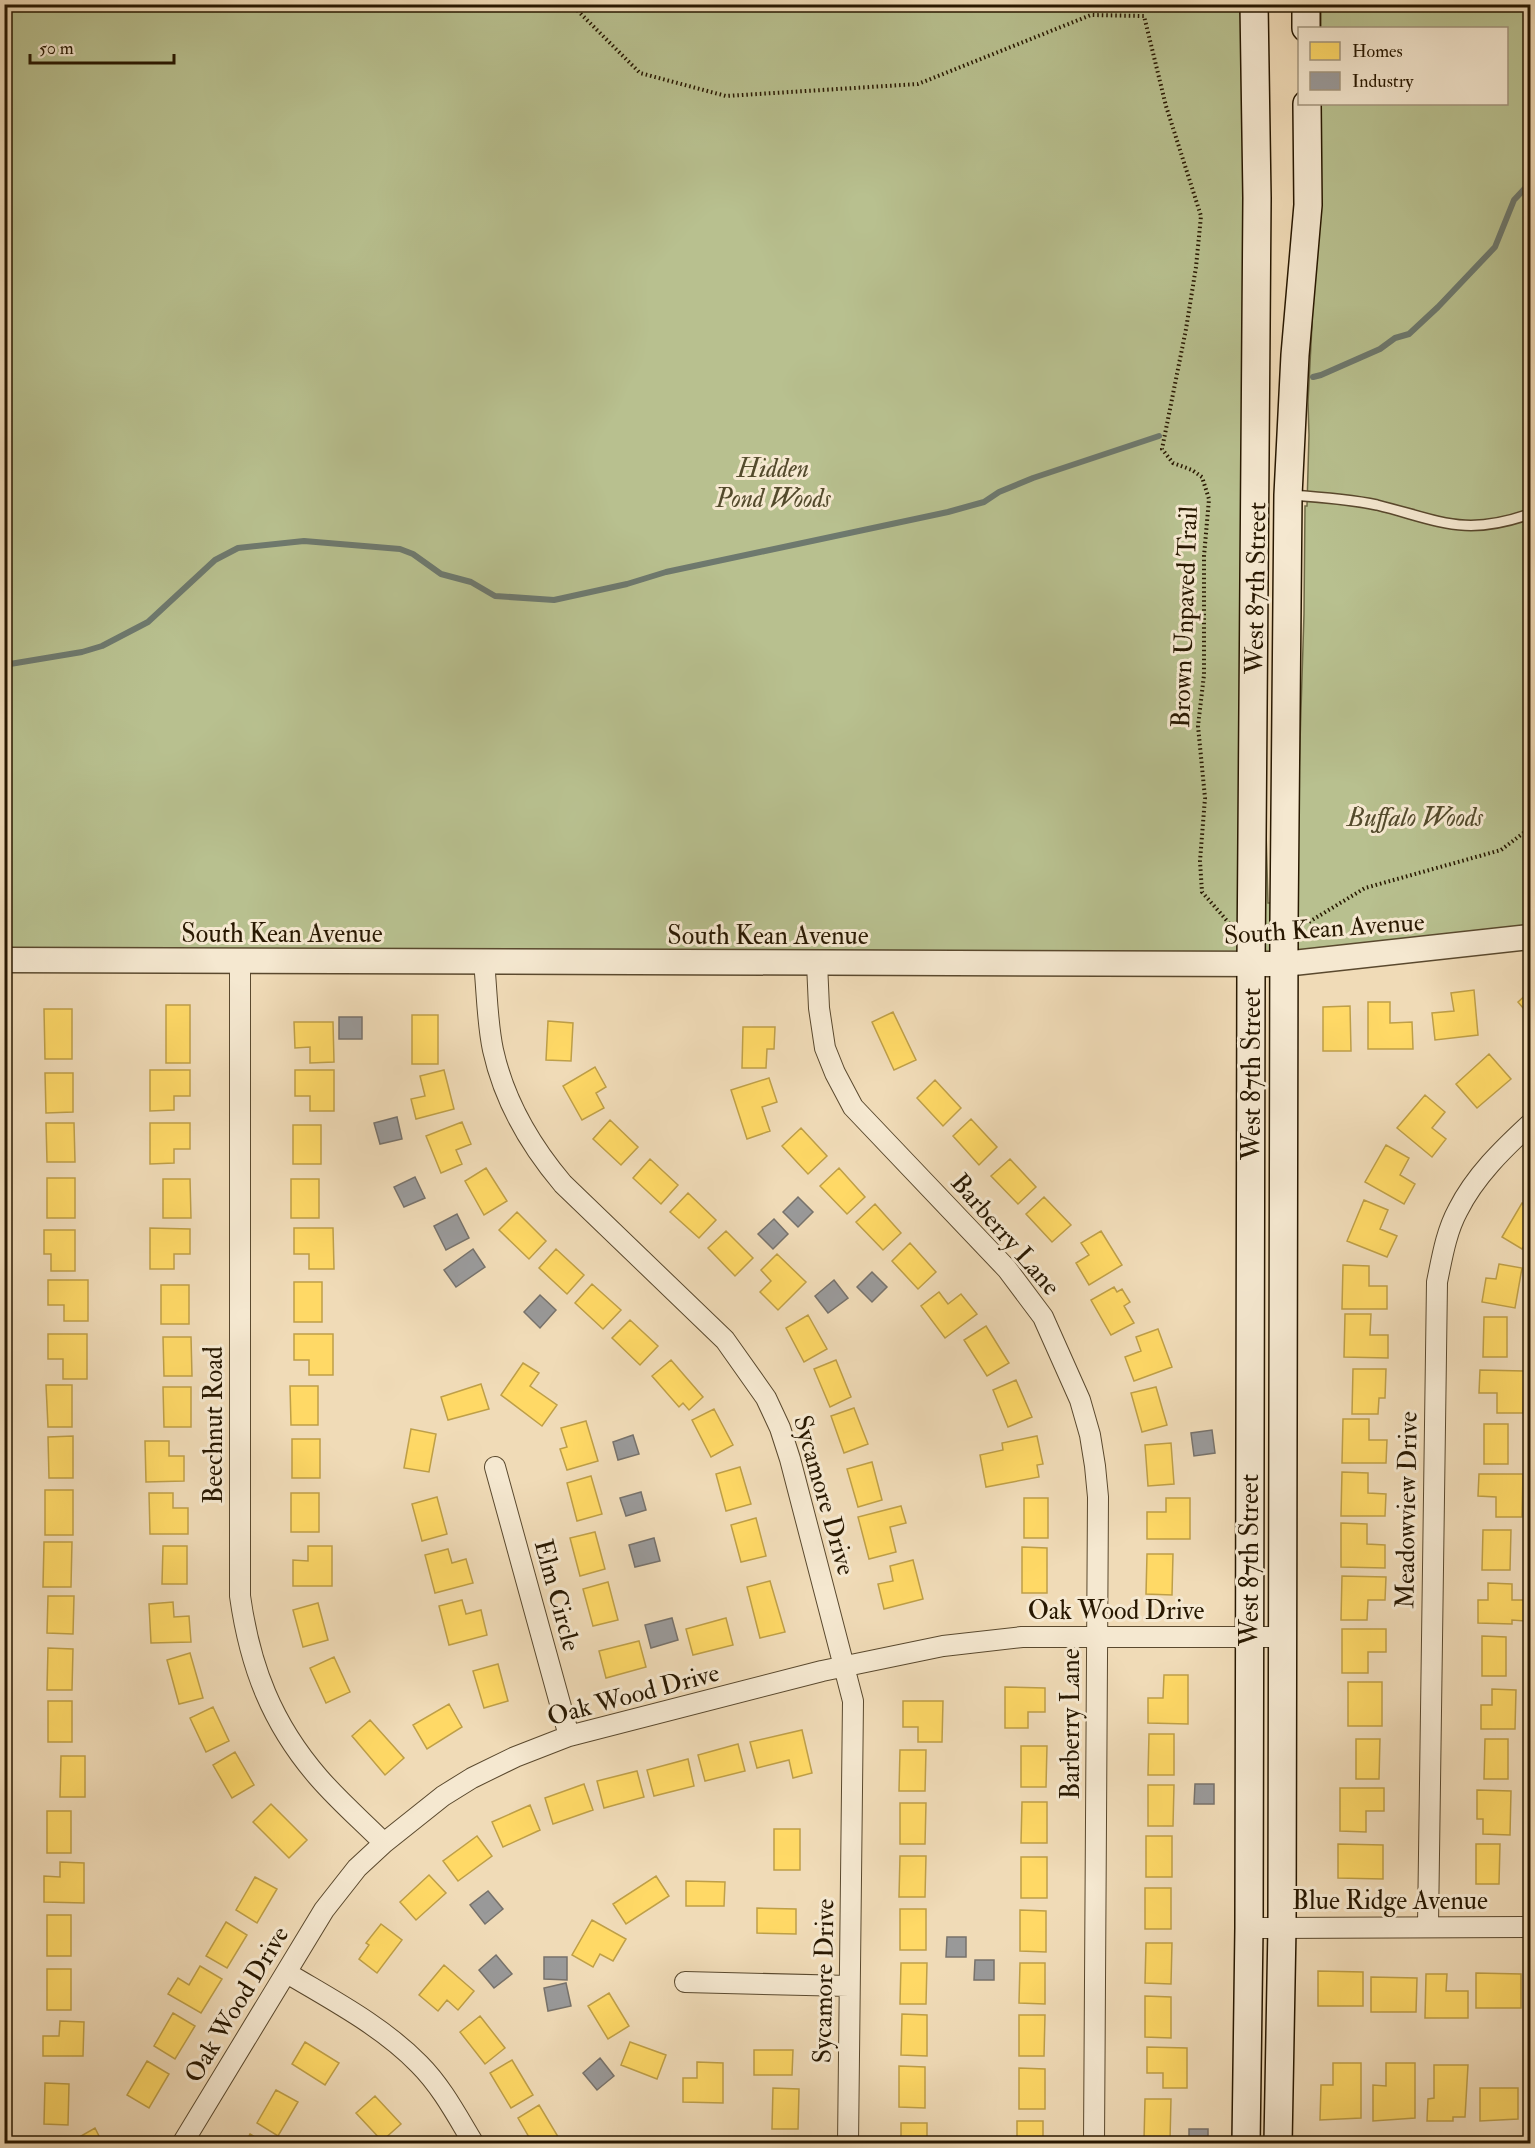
<svg xmlns="http://www.w3.org/2000/svg" width="1535" height="2148" font-family="'IM FELL Double Pica',serif">
<rect width="100%" height="100%" fill="#f0dbb7"/>
<filter id="stains"><feTurbulence type="fractalNoise" baseFrequency=".00333" numOctaves="4"/><feColorMatrix values="0 0 0 0 .2 0 0 0 0 .09 0 0 0 0 .02 0 0 0 .5 -.17"/></filter>
<radialGradient id="worn" r=".72"><stop offset=".6" stop-color="#630" stop-opacity="0"/><stop offset="1" stop-color="#630" stop-opacity=".3"/></radialGradient>
<!-- green -->
<path fill="#b8c08f" stroke="#706c48" stroke-width="1.5" d="M5 5H1243L1268 903H1295L1304 614 1305 506H1307L1309 435 1308 402 1312 325 1319 104H1506V28H1321V5H1530V935L1268 958H5Z"/>
<!-- homes -->
<path fill="#ffd966" stroke="#be9f48" stroke-width="1.5" d="M1474 990 1478 1035 1435 1040 1432 1013 1454 1011 1451 993Z
M1530 991V1016L1518 1002Z
M1368 1002H1390V1023L1412 1022 1413 1049H1368Z
M166 1005H190V1063H166Z
M1350 1006 1351 1051H1323V1007Z
M44 1009H72V1059H45Z
M893 1012 916 1060 894 1070 872 1022Z
M412 1015H438V1064H412Z
M548 1021 573 1023 571 1061 546 1060Z
M294 1022H333L334 1062 310 1063V1047L295 1048Z
M743 1027H775L774 1049H767L766 1068H742Z
M1489 1054 1511 1079 1477 1108 1456 1084Z
M595 1067 606 1087 596 1093 604 1108 582 1120 563 1086Z
M150 1070H190V1096H174V1110L150 1111Z
M295 1070H334V1111H310V1096H295Z
M444 1070 454 1109 416 1119 411 1099 425 1096 420 1076Z
M45 1073H73V1112L46 1113Z
M769 1078 777 1102 762 1107 770 1131 747 1139 731 1090Z
M935 1080 961 1108 943 1126 917 1098Z
M1425 1095 1445 1112 1432 1128 1446 1139 1432 1157 1397 1128Z
M971 1119 997 1147 979 1165 953 1136Z
M610 1120 638 1147 621 1165 593 1139Z
M462 1122 471 1144 456 1150 462 1164 441 1173 426 1136Z
M46 1123H74L75 1162H47Z
M150 1123H190V1149H174V1163L150 1164Z
M293 1125H321V1164H293Z
M801 1128 827 1156 808 1174 782 1146Z
M1386 1145 1409 1158 1400 1175 1415 1184 1404 1204 1365 1182Z
M650 1159 678 1185 661 1204 633 1178Z
M1010 1159 1036 1187 1018 1204 991 1176Z
M486 1168 507 1201 484 1215 465 1181Z
M839 1168 865 1197 847 1214 820 1186Z
M47 1178H75V1218H47Z
M163 1179H190L191 1218H163Z
M291 1179H319V1218H291Z
M688 1193 716 1220 699 1238 670 1212Z
M1044 1197 1071 1225 1052 1242 1026 1214Z
M1364 1200 1388 1210 1380 1229 1397 1236 1387 1257 1347 1241Z
M1522 1203 1530 1208V1236L1522 1249 1502 1237Z
M875 1204 901 1233 883 1250 856 1222Z
M517 1212 546 1241 529 1259 499 1230Z
M150 1228 190 1229V1254H174V1269H150Z
M294 1228H333L334 1269H309V1254H294Z
M44 1230H75V1271H51V1254H44Z
M726 1231 753 1258 735 1276 708 1248Z
M1101 1231 1122 1265 1089 1285 1076 1263 1089 1255 1081 1243Z
M910 1243 936 1272 918 1289 892 1261Z
M556 1249 584 1275 567 1294 539 1268Z
M777 1254 806 1282 778 1310 760 1292 771 1281 761 1270Z
M1499 1264 1522 1268 1515 1308 1482 1302 1486 1278 1496 1279Z
M1343 1265 1369 1266V1286H1387V1309H1342Z
M48 1280H88V1321H64V1305H48Z
M294 1282H322V1322H294Z
M592 1284 621 1310 603 1329 575 1303Z
M161 1285H189V1324H161Z
M1114 1287 1117 1292 1122 1289 1130 1302 1124 1306 1134 1323 1111 1335 1091 1300Z
M939 1292 948 1304 961 1294 977 1314 945 1338 921 1306Z
M1345 1314H1371L1370 1335H1388V1358L1344 1357Z
M808 1315 827 1349 804 1362 786 1328Z
M1484 1317H1507V1357H1483Z
M630 1320 658 1346 640 1365 612 1338Z
M986 1326 1009 1363 987 1376 964 1340Z
M1158 1329 1172 1367 1134 1381 1125 1357 1141 1351 1136 1337Z
M48 1334H87V1379H63V1359H48Z
M294 1334H333V1375H309V1360H294Z
M163 1337H191L192 1376H164Z
M671 1360 703 1397 689 1410 683 1403 679 1407 652 1376Z
M836 1360 851 1397 830 1407 814 1369Z
M523 1363 539 1373 530 1386 557 1405 542 1426 501 1395Z
M1353 1369H1386L1385 1398H1379L1378 1414H1352Z
M1480 1370 1524 1371 1523 1413H1497V1393H1479Z
M1016 1380 1032 1417 1008 1427 993 1390Z
M481 1384 489 1409 448 1420 441 1397Z
M46 1385H72V1427H48Z
M290 1386H318V1425H291Z
M163 1387H191V1427H164Z
M1156 1387 1167 1425 1142 1432 1131 1393Z
M854 1408 868 1444 844 1453 831 1416Z
M714 1409 733 1445 711 1457 692 1420Z
M1343 1419H1369V1440H1387L1386 1463H1342Z
M586 1421 598 1461 567 1470 560 1449 567 1447 561 1428Z
M1484 1424H1508V1464H1484Z
M411 1429 436 1434 429 1472 404 1468Z
M73 1436V1478H49L48 1437Z
M1037 1436 1043 1464 1037 1465 1039 1477 986 1487 980 1455 1003 1450 1002 1443Z
M292 1439H320V1478H292Z
M145 1441H169V1456H184V1481L146 1482Z
M1171 1443 1174 1484 1148 1486 1145 1445Z
M872 1462 882 1500 858 1507 847 1469Z
M740 1467 751 1504 726 1511 716 1474Z
M1342 1472 1368 1473V1493L1386 1494 1385 1516H1341Z
M1479 1474H1523L1522 1517H1496V1497L1478 1496Z
M591 1476 602 1514 577 1521 567 1483Z
M45 1490H73V1535H45Z
M149 1493H173V1508H188V1534H150Z
M291 1493H319V1532H291Z
M437 1497 447 1534 422 1541 412 1504Z
M1024 1498H1048V1538H1024Z
M1166 1498H1190V1539H1147V1512H1166Z
M901 1506 906 1523 890 1527 896 1552 869 1559 858 1517Z
M756 1518 766 1556 741 1562 731 1525Z
M1341 1523 1367 1524V1544L1385 1545V1568L1341 1567Z
M1483 1530H1511L1510 1570H1482Z
M595 1532 605 1569 580 1576 570 1538Z
M44 1542H72L71 1587H43Z
M163 1546H187V1584H162Z
M308 1546H332V1586H293V1560L308 1561Z
M1022 1547 1047 1548V1593H1022Z
M448 1549 452 1563 466 1559 473 1583 435 1593 425 1555Z
M1147 1554H1173L1172 1595 1146 1594Z
M913 1560 923 1599 884 1609 878 1584 893 1581 890 1566Z
M1342 1576 1386 1577 1385 1600H1368L1367 1620H1341Z
M770 1581 785 1632 760 1638 747 1587Z
M608 1582 618 1620 593 1626 583 1589Z
M1488 1583 1512 1584V1600H1525V1621L1512 1620V1624L1478 1623V1600H1488Z
M48 1596H74L73 1634 47 1633Z
M462 1600 466 1614 481 1610 487 1635 449 1645 439 1606Z
M173 1602 174 1617 189 1616 191 1642 151 1643 149 1604Z
M318 1603 328 1640 303 1647 293 1610Z
M726 1618 733 1645 693 1655 686 1629Z
M1342 1629H1386V1652H1368V1673H1342Z
M1482 1636 1506 1637V1676H1482Z
M639 1641 646 1667 606 1678 599 1651Z
M48 1648 73 1649 72 1690H47Z
M190 1653 203 1698 179 1704 167 1660Z
M334 1657 350 1692 326 1703 310 1668Z
M498 1664 508 1701 484 1708 473 1671Z
M1164 1675H1188V1724L1148 1723V1698H1163Z
M1348 1682H1382V1726H1348Z
M1005 1687 1045 1688V1712H1028V1728H1005Z
M1492 1689 1516 1690 1515 1729H1481V1705H1492Z
M48 1701H72V1742H48Z
M903 1701H943L942 1742H918V1727H903Z
M449 1704 462 1727 427 1749 413 1725Z
M213 1707 229 1741 206 1752 190 1718Z
M370 1720 404 1758 385 1775 352 1736Z
M802 1730 812 1773 793 1778 789 1760 757 1768 750 1742Z
M1149 1734H1174V1775H1148Z
M1356 1739H1380L1379 1779H1356Z
M1485 1739H1508V1779H1484Z
M738 1744 745 1771 705 1781 698 1755Z
M1021 1746H1047L1046 1787H1021Z
M900 1750H926L925 1791H899Z
M235 1752 254 1785 232 1798 213 1765Z
M61 1756H85V1797H60Z
M688 1759 694 1786 654 1796 647 1770Z
M637 1771 644 1797 604 1808 597 1781Z
M584 1784 593 1810 553 1824 545 1798Z
M1148 1785H1174L1173 1826H1148Z
M1340 1788H1384V1811H1366V1832L1340 1831Z
M1477 1790 1511 1791 1510 1835 1483 1834V1819H1477Z
M1022 1802H1047V1843H1021Z
M900 1803H926L925 1844H900Z
M271 1804 307 1840 289 1858 253 1822Z
M530 1805 540 1830 503 1847 492 1822Z
M47 1811H71V1853H47Z
M774 1829H800V1870H774Z
M477 1836 492 1856 458 1881 443 1861Z
M1146 1836H1172V1877H1146Z
M1338 1844 1383 1845V1879L1338 1878Z
M1476 1844H1500L1499 1884H1476Z
M900 1856H926L925 1897H899Z
M1021 1857H1047V1898H1021Z
M60 1862 84 1863V1903L44 1902V1876L60 1877Z
M429 1875 446 1893 416 1920 400 1902Z
M656 1876 669 1896 626 1924 613 1904Z
M255 1877 277 1889 257 1923 236 1910Z
M686 1881 725 1882 724 1906H686Z
M1145 1888H1171V1929H1145Z
M757 1908 796 1909V1934L757 1933Z
M900 1909H926V1950H900Z
M1020 1910 1046 1911V1952L1020 1951Z
M47 1915H71V1956H47Z
M592 1920 626 1939 613 1961 600 1954 593 1967 572 1955Z
M226 1922 247 1935 227 1968 206 1956Z
M381 1924 402 1940 377 1973 359 1959 369 1945 366 1943Z
M1146 1943H1172L1171 1984 1145 1983Z
M901 1963H927L926 2004H900Z
M1020 1963H1045V2004L1019 2003Z
M444 1965 474 1991 458 2010 447 2000 438 2011 419 1995Z
M200 1966 222 1979 201 2013 168 1994 178 1978 189 1985Z
M47 1969H71V2010H47Z
M1318 1971 1363 1972V2006H1318Z
M1476 1973 1521 1974V2008H1476Z
M1426 1974H1447L1446 1991H1468V2018H1425Z
M1371 1977 1417 1978 1416 2012H1371Z
M609 1993 629 2026 608 2039 588 2006Z
M1145 1996 1171 1997V2038L1145 2037Z
M173 2013 195 2026 175 2059 154 2046Z
M902 2014 927 2015V2056L901 2055Z
M1019 2015H1045L1044 2056H1019Z
M480 2016 505 2048 485 2064 460 2032Z
M60 2021 84 2022 83 2056H43V2036H59Z
M305 2042 339 2063 325 2085 292 2064Z
M630 2042 666 2055 657 2079 621 2065Z
M1147 2047 1187 2048V2088H1163V2073H1147Z
M754 2050H793L792 2075H754Z
M512 2060 533 2095 511 2108 490 2073Z
M147 2061 169 2074 149 2108 127 2095Z
M697 2062 723 2063V2103L683 2102V2078H697Z
M1333 2063H1361V2118L1320 2120 1321 2085H1333Z
M1386 2063H1415V2118L1373 2121V2085L1386 2086Z
M1434 2065H1468L1465 2117H1453V2121H1427L1428 2099 1434 2098Z
M899 2066 925 2067V2108L899 2107Z
M1019 2068 1045 2069V2109H1019Z
M45 2083 69 2084 68 2125 44 2124Z
M773 2088 799 2089 798 2129H772Z
M1480 2088H1518V2119L1480 2121Z
M276 2090 298 2102 278 2136 257 2123Z
M375 2096 401 2124 382 2141 356 2113Z
M1145 2099H1171L1170 2140H1144Z
M539 2105 560 2140 554 2144H533L518 2118Z
M1017 2121H1043V2144H1017Z
M901 2123H927V2144H901Z
M95 2128 103 2144H67Z
M250 2134 267 2144H245Z"/>
<!-- industry -->
<path fill="#999" stroke="#77726b" stroke-width="1.5" d="M339 1017H362V1039H339Z
M397 1117 402 1139 380 1144 374 1123Z
M415 1177 425 1198 404 1207 394 1187Z
M798 1197 813 1212 798 1227 783 1212Z
M457 1214 469 1238 446 1250 434 1226Z
M774 1219 788 1234 773 1249 758 1234Z
M473 1249 485 1267 456 1287 444 1270Z
M872 1272 887 1287 872 1302 857 1287Z
M834 1280 848 1298 828 1313 815 1296Z
M540 1295 556 1310 540 1328 524 1312Z
M1212 1430 1215 1453 1194 1456 1191 1433Z
M633 1435 639 1454 618 1460 613 1442Z
M641 1492 646 1510 626 1516 620 1498Z
M654 1538 660 1561 635 1567 629 1545Z
M672 1618 678 1640 651 1648 645 1625Z
M1195 1784H1214V1804H1194Z
M488 1891 503 1909 485 1924 470 1905Z
M947 1937H966V1957H946Z
M496 1955 512 1974 494 1988 479 1970Z
M544 1957H567V1980L544 1979Z
M975 1960H994V1980H974Z
M566 1983 571 2006 548 2011 544 1988Z
M600 2058 614 2076 597 2090 583 2073Z
M1189 2129H1208V2144H1189Z"/>
<g fill="none" stroke-linecap="round" stroke-linejoin="round">
<!-- stream -->
<path stroke="#6e796e" stroke-width="6" d="M1313 377 1321 375 1380 349 1395 338 1409 334 1438 307 1495 247 1514 200 1530 183
M4 665 82 652 102 646 148 622 215 560 238 548 304 541 400 549 413 554 441 574 471 582 495 596 554 600 627 584 666 572 948 512 984 502 999 492 1033 478 1159 436"/>
<!-- service casing -->
<g stroke="#5a492e" stroke-width="12">
<path id="service" d="M1289 495C1318 497 1348 499 1377 505 1441 521 1464 537 1530 514"/>
</g>
<!-- minor casing -->
<g stroke="#5a492e" stroke-width="22">
<path id="minor" d="M240 961V1596C250 1667 272 1724 319 1778 339 1801 362 1821 384 1843
M484 962C487 991 487 1022 493 1050 504 1100 530 1145 563 1184L725 1340 766 1398 780 1428 790 1459 853 1701 848 2144
M817 963 819 1008 825 1048 835 1073 853 1107 1007 1269 1043 1317 1080 1400 1090 1435 1095 1466 1098 1497 1094 2144
M495 1467 569 1736
M1428 1926 1437 1282C1442 1258 1446 1232 1458 1210 1475 1176 1503 1149 1530 1124
M1249 1928 1530 1927
M287 1973C332 2000 382 2026 419 2064 442 2087 457 2116 474 2144
M685 1982 849 1986
M182 2144 324 1910 357 1868 384 1843 443 1796 472 1778 515 1757 569 1736 822 1671 943 1646 1022 1637H1282"/>
</g>
<!-- tertiary casing -->
<g stroke="#5a492e" stroke-width="27">
<path id="tertiary" d="M4 960 1284 964 1530 937"/>
</g>
<!-- secondary casing -->
<g stroke="#281801" stroke-width="30">
<path id="secondary" d="M1306 4V28
M1246 2144 1249 1928 1251 965 1257 198 1254 4
M1278 2144 1282 1927 1284 923 1288 495 1295 355 1308 205 1307 104"/>
</g>
<!-- path -->
<path stroke="#281801" stroke-width="4" stroke-dasharray="1.5 3" stroke-linecap="butt" d="M571 4 640 73 726 96 918 84 1091 15 1144 16 1166 106 1201 216 1196 267 1186 329 1162 449 1173 463 1192 470 1202 477 1209 499 1204 556V675L1198 726 1205 798 1200 861 1202 892 1229 923
M1309 922 1365 888 1501 850 1530 828"/>
<!-- service -->
<use href="#service" stroke="#f5e8d0" stroke-width="9"/>
<!-- minor -->
<use href="#minor" stroke="#f5e8d0" stroke-width="20"/>
<!-- tertiary -->
<use href="#tertiary" stroke="#f5e8d0" stroke-width="24"/>
<!-- secondary -->
<use href="#secondary" stroke="#f5e8d0" stroke-width="27"/>
</g>
<g text-anchor="middle" stroke-width="6" stroke-linejoin="round" paint-order="stroke">
<!-- park labels -->
<g font-size="26" font-style="italic" fill="#534a2c" stroke="#f5e8d0">
<text x="773" y="477">Hidden<tspan x="773" dy="30">Pond Woods</tspan></text>
<text x="1415" y="826">Buffalo Woods</text>
</g>
<!-- street labels -->
<g font-size="26" fill="#281801" stroke="#f5e8d0">
<text transform="translate(1255 588) rotate(-89)" y="9">West 87th Street</text>
<text transform="translate(1184 617) rotate(-88)" y="9">Brown Unpaved Trail</text>
<text transform="translate(1324 928) rotate(-4)" y="9">South Kean Avenue</text>
<text x="282" y="942">South Kean Avenue</text>
<text x="768" y="944">South Kean Avenue</text>
<text transform="translate(1251 1074) rotate(-90)" y="9">West 87th Street</text>
<text transform="translate(1006 1234) rotate(49)" y="9">Barberry Lane</text>
<text transform="translate(213 1425) rotate(-90)" y="9">Beechnut Road</text>
<text transform="translate(825 1495) rotate(74)" y="9">Sycamore Drive</text>
<text transform="translate(1406 1510) rotate(-89)" y="9">Meadowview Drive</text>
<text transform="translate(1249 1560) rotate(-90)" y="9">West 87th Street</text>
<text transform="translate(558 1595) rotate(75)" y="9">Elm Circle</text>
<text x="1116" y="1619">Oak Wood Drive</text>
<text transform="translate(633 1694) rotate(-15)" y="9">Oak Wood Drive</text>
<text transform="translate(1070 1724) rotate(-90)" y="9">Barberry Lane</text>
<text x="1390" y="1909">Blue Ridge Avenue</text>
<text transform="translate(823 1981) rotate(-89)" y="9">Sycamore Drive</text>
<text transform="translate(236 2004) rotate(-59)" y="9">Oak Wood Drive</text>
</g>
</g>
<!-- margin -->
<rect width="1535" height="2148" fill="none" stroke="#f0dbb7" stroke-width="24"/>
<rect x="6" y="6" width="1523" height="2136" fill="none" stroke="#281801" stroke-width="3"/>
<rect x="12" y="12" width="1511" height="2124" fill="none" stroke="#281801" stroke-width="1.5"/>
<!-- legend -->
<rect x="1298" y="27" width="210" height="78" fill="#f5e8d0" stroke="#a3957d" stroke-width="1.5"/>
<rect x="1310" y="42" width="30" height="18" fill="#ffd966" stroke="#a3957d" stroke-width="1.5"/>
<text x="1352" y="57" font-size="18" fill="#281801">Homes</text>
<rect x="1310" y="72" width="30" height="18" fill="#999999" stroke="#a3957d" stroke-width="1.5"/>
<text x="1352" y="87" font-size="18" fill="#281801">Industry</text>
<!-- scale -->
<path d="M30 54v9h144v-9" fill="none" stroke="#281801" stroke-width="3"/>
<text x="39" y="54" font-size="18" fill="#281801" stroke="#f5e8d0" stroke-width="4.5" paint-order="stroke">50 m</text>
<rect width="100%" height="100%" filter="url(#stains)"/>
<rect width="100%" height="100%" fill="url(#worn)"/>
</svg>
